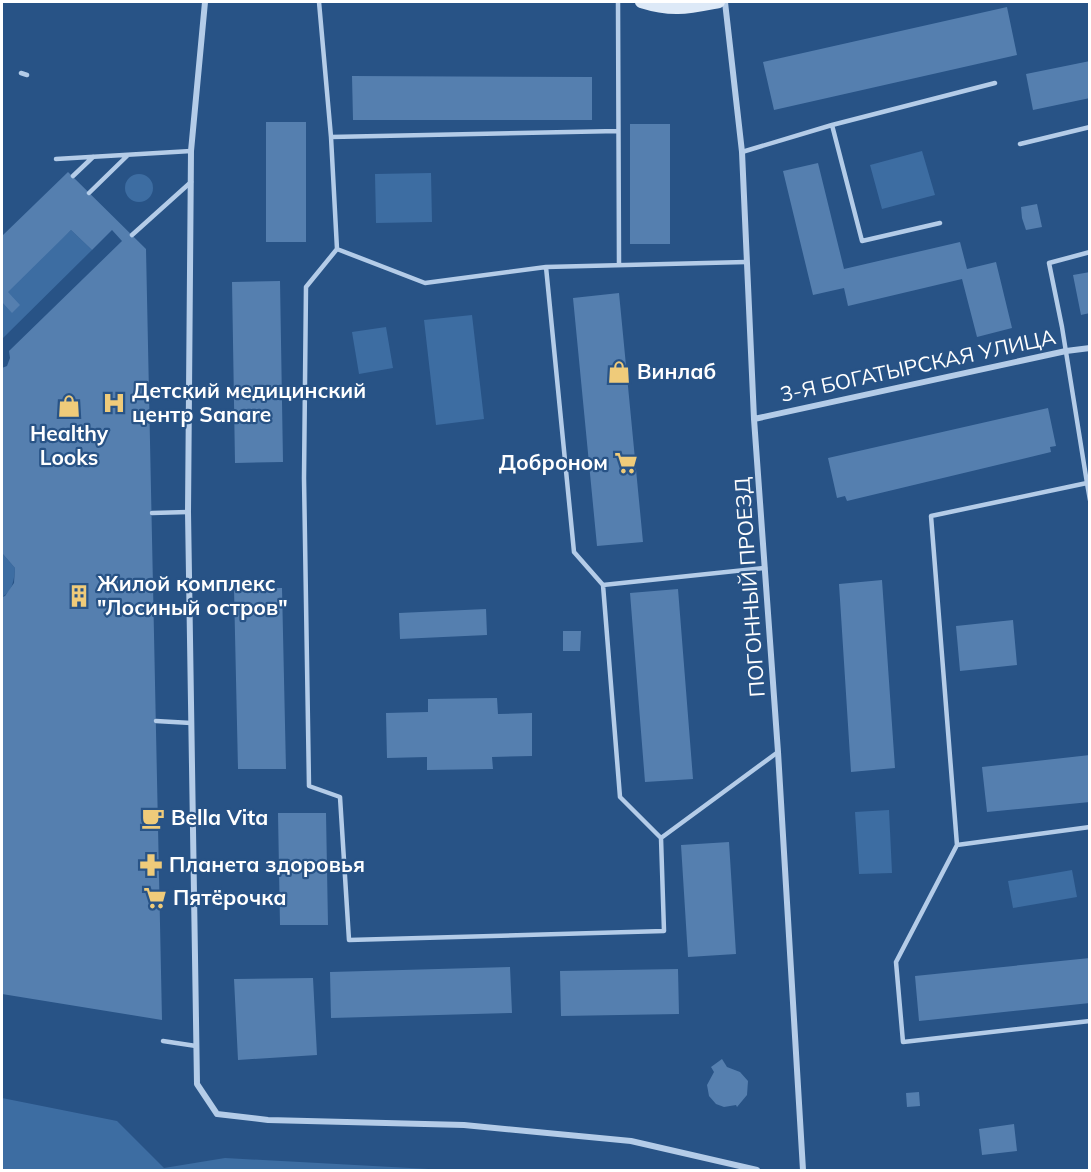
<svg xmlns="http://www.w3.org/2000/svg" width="1091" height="1172" font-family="Mulish,sans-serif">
<rect width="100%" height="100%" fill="#285386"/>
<!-- green -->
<path fill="#3d6da2" d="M922 151 935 195 882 209 870 165Z
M431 173 432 222 376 223 375 174Z
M125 188a14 14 0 1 1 28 0a14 14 0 1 1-28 0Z
M71 230 92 250 2 339V291Z
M472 315 484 419 436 425 424 320Z
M386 327 393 368 359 374 352 332Z
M2 553 15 568C14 580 13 591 2 597Z
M889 810 892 873 859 874 855 812Z
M1072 870 1077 897 1013 908 1008 881Z
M2 1098 117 1121 164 1168 225 1158 447 1170H2Z"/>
<!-- building -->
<path fill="#557faf" d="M1007 7 1017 55 774 110 763 62Z
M1090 61V98L1033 110 1026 74Z
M352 76 592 77V120H353Z
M266 122H306V242H266Z
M630 124H670V244H630Z
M818 163 844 269 960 242 967 269 996 262 1012 328 977 337 962 279 848 306 844 288 813 295 783 171Z
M68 172 146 249 162 1020 2 994V597L5 596 14 583 15 568 2 553V368L7 366 10 358 9 351 122 241 112 230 92 250 71 230 8 292 20 305 12 313 2 302V236Z
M1037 204 1042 227 1026 230 1022 218 1021 207Z
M1090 272V313L1081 315 1073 275Z
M280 281 283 462 235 463 232 282Z
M619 293 643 542 597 546 573 298Z
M1048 408 1056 446 1050 447 1051 452 847 501 845 496 837 498 828 458Z
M882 580 895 768 851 772 839 584Z
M282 588 286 769H238L234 589Z
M678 589 693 779 645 782 630 593Z
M486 609 487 635 400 639 399 613Z
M1013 620 1017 665 960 671 956 626Z
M563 631H581L580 651H563Z
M497 698 498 714 532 713V756L492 757 493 769 427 770V757L387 758 386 713 428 712V699Z
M1090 755V802L987 812 982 767Z
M278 813H326L328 925H280Z
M729 842 736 954 688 957 681 845Z
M1090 958V1003L919 1021 915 976Z
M510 967 512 1013 331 1018 330 972Z
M678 969 679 1014 561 1016 560 971Z
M313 978 317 1055 238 1060 234 979Z
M722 1059 727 1067 740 1072 748 1081 747 1095 737 1107 736 1105 724 1107 716 1104 709 1096 707 1085 714 1072 711 1067Z
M919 1092 920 1106 907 1107 906 1093Z
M1014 1124 1017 1151 982 1155 979 1129Z"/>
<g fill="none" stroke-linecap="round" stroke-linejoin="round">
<!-- lane -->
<path stroke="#b4cce8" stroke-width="4.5" d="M319 2 331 137 337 249 306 287 304 478 309 786 340 797 349 940 664 931 661 838 620 797 603 585 574 552 546 267
M618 2 619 264
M21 73 27 75
M331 137 618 131
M1020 144 1090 127
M742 152 832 125
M56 159 191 151
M73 176 93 157
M89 193 128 155
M940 223 862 241 832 125 995 83
M132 235 191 182
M337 249 425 283 546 267 746 262
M1090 252 1049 263 1062 327 1087 483 931 516 957 845 896 962 903 1042 1090 1021
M1087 483 1090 500
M152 513 188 512
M603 585 765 568
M156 721 191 723
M661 838 778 752
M957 845 1090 827
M163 1041 196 1046"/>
<!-- street -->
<path stroke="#b4cce8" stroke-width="6" d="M205 2 191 151 188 512 197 1084 217 1114 268 1120 464 1125 631 1141 757 1170
M725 2 742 152 754 419 778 752 803 1170
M754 419 1066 351 1090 348"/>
<!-- secondary -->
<path stroke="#dde9f7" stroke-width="12" d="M641 2C673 12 688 8 719 2"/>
<!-- tram -->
<path stroke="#fff" stroke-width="1.5" d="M675 2H700"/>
</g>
<!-- icons -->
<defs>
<g id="shop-bare" transform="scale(1.8)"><path d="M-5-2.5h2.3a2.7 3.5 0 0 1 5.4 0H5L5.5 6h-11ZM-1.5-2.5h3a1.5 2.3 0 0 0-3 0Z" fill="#efcb7a" stroke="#285386" stroke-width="2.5" paint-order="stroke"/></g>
<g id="hospital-bare" transform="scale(1.8)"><path d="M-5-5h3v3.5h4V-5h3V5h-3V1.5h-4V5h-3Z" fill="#efcb7a" stroke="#285386" stroke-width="2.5" paint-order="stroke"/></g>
<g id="supermarket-bare" transform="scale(1.8)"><path d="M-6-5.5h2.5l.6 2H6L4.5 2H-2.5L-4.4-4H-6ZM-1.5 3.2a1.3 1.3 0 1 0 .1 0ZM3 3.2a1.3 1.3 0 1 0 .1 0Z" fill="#efcb7a" stroke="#285386" stroke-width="2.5" paint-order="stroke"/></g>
<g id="building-bare" transform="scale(1.8)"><path d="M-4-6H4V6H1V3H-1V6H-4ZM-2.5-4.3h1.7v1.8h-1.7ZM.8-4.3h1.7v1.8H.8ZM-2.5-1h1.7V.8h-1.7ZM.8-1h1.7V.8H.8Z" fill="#efcb7a" stroke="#285386" stroke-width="2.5" paint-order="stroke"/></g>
<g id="cafe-bare" transform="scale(1.8)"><path d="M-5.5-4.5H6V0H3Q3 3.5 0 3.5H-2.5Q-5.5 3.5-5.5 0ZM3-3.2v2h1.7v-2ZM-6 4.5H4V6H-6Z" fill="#efcb7a" stroke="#285386" stroke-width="2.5" paint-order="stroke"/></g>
<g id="pharmacy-bare" transform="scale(1.8)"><path d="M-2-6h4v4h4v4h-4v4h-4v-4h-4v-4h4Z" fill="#efcb7a" stroke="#285386" stroke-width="2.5" paint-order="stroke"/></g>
</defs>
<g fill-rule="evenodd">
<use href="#shop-bare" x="619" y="372"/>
<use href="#hospital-bare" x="114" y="403"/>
<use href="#shop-bare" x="69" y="406"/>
<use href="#supermarket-bare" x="626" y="463"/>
<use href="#building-bare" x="79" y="596"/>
<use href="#cafe-bare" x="153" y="818"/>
<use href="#pharmacy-bare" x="151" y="865"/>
<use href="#supermarket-bare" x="155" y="898"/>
</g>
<g text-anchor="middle" stroke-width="4.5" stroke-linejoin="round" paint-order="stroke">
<!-- street labels -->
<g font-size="21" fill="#fff" stroke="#285386">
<text transform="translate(918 366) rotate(-12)" y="7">3-Я БОГАТЫРСКАЯ УЛИЦА</text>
<text transform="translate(750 587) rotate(-94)" y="7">ПОГОННЫЙ ПРОЕЗД</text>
</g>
<!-- poi labels -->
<g font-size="21" font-weight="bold" fill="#fff" stroke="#285386" text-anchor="start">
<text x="637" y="379">Винлаб</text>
<text x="132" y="398">Детский медицинский<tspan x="132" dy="24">центр Sanare</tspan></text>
<text x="69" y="441" text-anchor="middle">Healthy<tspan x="69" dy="24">Looks</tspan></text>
<text x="608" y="470" text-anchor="end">Доброном</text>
<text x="97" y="591">Жилой комплекс<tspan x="97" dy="24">"Лосиный остров"</tspan></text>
<text x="171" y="825">Bella Vita</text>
<text x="169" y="872">Планета здоровья</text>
<text x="173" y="905">Пятёрочка</text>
</g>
</g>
<!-- border -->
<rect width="1091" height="1172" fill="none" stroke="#ffffff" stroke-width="6"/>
</svg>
